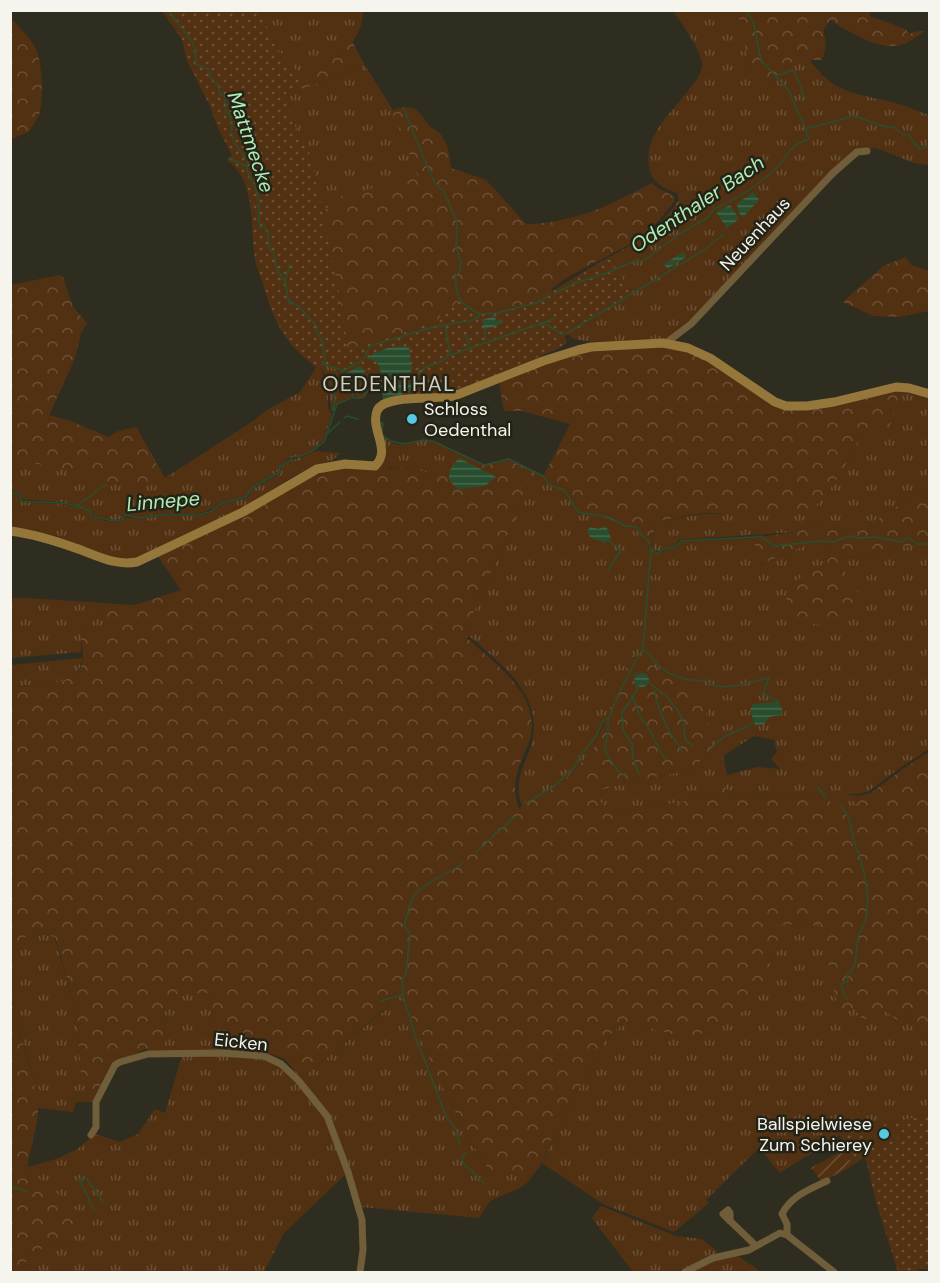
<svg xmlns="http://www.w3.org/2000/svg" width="940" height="1283" font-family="'DM Sans',sans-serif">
<defs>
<pattern id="grass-tufts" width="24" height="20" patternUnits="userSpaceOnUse" patternTransform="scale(1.5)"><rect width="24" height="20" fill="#523113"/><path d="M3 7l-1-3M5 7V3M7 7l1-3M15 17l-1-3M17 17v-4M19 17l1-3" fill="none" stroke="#6c4f36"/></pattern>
<pattern id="forest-crowns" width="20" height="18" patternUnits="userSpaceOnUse" patternTransform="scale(1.5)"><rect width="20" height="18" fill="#523113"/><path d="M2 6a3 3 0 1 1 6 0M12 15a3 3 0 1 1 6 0" fill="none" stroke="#6c4f36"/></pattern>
<pattern id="park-dots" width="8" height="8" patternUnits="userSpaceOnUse" patternTransform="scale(1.5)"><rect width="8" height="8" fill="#523113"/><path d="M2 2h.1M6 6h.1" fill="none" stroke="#6c4f36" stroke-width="1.8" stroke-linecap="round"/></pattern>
<pattern id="garden-furrows" width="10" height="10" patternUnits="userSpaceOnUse" patternTransform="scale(1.5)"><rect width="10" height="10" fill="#523113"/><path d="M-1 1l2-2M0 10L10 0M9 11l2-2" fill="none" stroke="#6c4f36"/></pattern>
<pattern id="water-rules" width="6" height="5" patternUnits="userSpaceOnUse" patternTransform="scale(1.5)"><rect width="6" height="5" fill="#294e2f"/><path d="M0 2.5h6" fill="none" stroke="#49684d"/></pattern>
</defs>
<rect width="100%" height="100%" fill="#2e2d20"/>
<!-- grass -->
<path fill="url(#grass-tufts)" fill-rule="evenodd" d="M259 11H363C364 26 352 48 339 56 328 64 311 68 298 73L278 50Z
M673 11H742L739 19 743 27 748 65 770 81 776 76 754 21 871 11 869 16 907 30V32L911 34 913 32 925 31C917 36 908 43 900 45 879 51 848 31 830 20L823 30C826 41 827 51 821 60H810C835 97 861 93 899 104 909 107 919 112 929 115V165L914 163 876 148 862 149 690 323C683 328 674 337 667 339 654 342 578 345 571 337 558 326 556 306 555 290 569 281 584 271 599 263 633 244 656 233 679 200L677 193C662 187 652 184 649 166 644 136 671 113 688 91 693 84 700 77 702 67 704 53 681 23 673 11Z
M364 64 393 110C413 104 416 108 427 124 430 128 435 129 438 132 448 141 449 156 451 168L486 180 526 224H544L595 212 674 201C663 218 644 236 626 246 610 255 553 279 548 295L331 199 320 202 311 156 295 126 285 94 324 82Z
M75 358 49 415 70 421 108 437 119 431 136 427 165 478 253 421 267 410 300 392 318 365 316 362 364 361 366 391 363 396H354L336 403 333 411H331L328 378 320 368 328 386V409L332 414 323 441 303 456 291 457 278 467 279 471 253 486 247 495 217 504 212 509 198 514H161L140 517 124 514 121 519 114 520 92 515 90 510C68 499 45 502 22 499L21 493 11 491V384L64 374Z
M901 389 929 397V486L860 530 808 525 794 532 679 540 675 546 663 548 658 552 652 549 655 522 703 514 741 513 843 470 864 430 886 435Z
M379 423H382L383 436C400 454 412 438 429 441 435 442 446 447 452 450L440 473 436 475 405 467H386L375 470 382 463Z
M314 451 340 453 333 460 315 465 289 479 242 509 186 534 142 556 130 560 117 559 11 528V493L19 495 20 502C43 504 67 502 89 511L91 517C102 519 118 527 126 517L140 519 162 516H200L212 512 219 506 248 497 254 488 281 473 280 468C290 458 302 459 314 451Z
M531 471 543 477 549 486 564 491 578 513 609 518 624 528H635L649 545 650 550 658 555 664 550 677 548 680 542 754 538 760 565 810 543 818 542 830 554 827 562 917 545H929V749L901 767 869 791 858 794H846L858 796 871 793 903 769 929 752 864 1019 887 1011 896 1020 907 1013 929 1046V1114L840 1135 780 1173 759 1148 706 1200 709 1203 674 1232 603 1204 542 1163 555 1132 605 1041 625 1021 675 1035 766 972 780 946 777 925 820 924 857 828 836 805 815 792 730 797 727 789 716 795 611 815 592 792 634 781 692 770 712 748 605 718 592 752 555 789 533 793 522 806C514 784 522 769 530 749 548 699 502 664 469 636L468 625 514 521ZM754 736 774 740 777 752 771 759 780 769 757 767 727 775 723 756Z
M11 598H28L101 603 104 630 81 631V652L11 658Z
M83 658C81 664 79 672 74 676 61 687 27 683 11 688V665Z
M30 932 54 937 77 1013 81 1077 99 1095 95 1102H76L73 1112 38 1108 31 1068 13 1009 11 992 10 944 24 939Z
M210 993 221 1052 165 1053 164 995Z
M403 996C429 1060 455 1118 492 1176L540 1166 527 1183 520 1188 490 1201 479 1218 361 1207 328 1115 300 1079 389 1007 385 1002Z
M182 1055H221L280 1061 325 1117 347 1173 284 1233 264 1272H20L32 1252 67 1240 28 1167 56 1159 76 1150 95 1134 120 1142 138 1134 155 1109 165 1113Z
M601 1206 676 1236 702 1239 718 1252 677 1272H633L592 1218Z
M737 1255 761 1272H691L719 1259Z"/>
<!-- forest -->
<path fill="url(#forest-crowns)" d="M742 10 871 11 869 16 907 30V32L911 34 913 32 925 31C917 36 908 43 900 45 879 51 848 30 830 20L823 30C826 41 827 51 821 60H809L803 52 774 78 766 82C738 72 750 40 739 19Z
M162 11H259L278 50 298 72 340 56 352 41 364 64 324 82 285 94 295 126 311 156 320 202 419 176C417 172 414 167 412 163 409 154 408 145 404 135 399 124 393 125 393 110 413 104 416 108 428 124 430 128 435 129 439 133 448 141 449 156 451 168L486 180 526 224C573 224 612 204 652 183 659 191 668 191 675 198L674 201C663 218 643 236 626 246 600 261 572 272 548 291L551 308 567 342 561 347 496 376 394 379 356 396 352 379 363 375 346 373 322 364 317 368C284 342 275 324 263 284 261 276 256 267 255 258 250 227 257 180 227 160L232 155 218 128 210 106 187 60 182 39Z
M11 18C19 27 29 36 35 47 43 62 43 95 40 112 38 119 32 126 29 132L11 139Z
M906 257 911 265 929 271V311L899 317 873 316 843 302 883 266Z
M60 275 63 277 73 307 87 323 81 333 75 358 49 415 70 421 108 437 119 431 136 427 168 485 106 484 69 470 11 459V285Z
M663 346 688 352 709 361 785 410 821 407 901 389 887 436 864 430C851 455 835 489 814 507 798 522 730 512 705 513 689 515 672 519 655 522L652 544 649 545 635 528H624L608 518 578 513 564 491 549 486 543 477 531 471 514 521 468 625 469 636 467 638C494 663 538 692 531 734 530 741 526 749 523 756 515 775 512 789 519 809L533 793 555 789 592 752 632 655 675 677 704 699 712 748 692 770 634 781 593 792 611 815 716 795 715 788 725 786 730 797 815 792 836 805 853 822 864 812 847 795 858 796 871 793 903 769 929 752V1046L907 1013 896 1020 887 1011 863 1020 854 1008 843 1011 838 1009 820 924 778 925 780 946 766 972 768 981 751 1007 701 1034 678 1039 675 1035 624 1021 605 1041 555 1132 540 1166 493 1177C455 1118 429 1061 403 996L386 1002 389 1006 300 1079C295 1072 290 1062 282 1058 267 1050 237 1053 221 1052L210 993 164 995 165 1053 146 1049 117 1061 99 1095 81 1077 77 1013 55 937 30 932 24 939 11 944V688C32 682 80 690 83 659 83 650 81 640 80 631L104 630 101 603 135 605 181 590 157 555 311 476C322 473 332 469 343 468 360 467 370 473 385 463L388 468 405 467 436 475 440 472 452 450 483 465 509 460 544 475 570 424 522 411H504L499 382 549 362 592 350Z
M929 486V545H917L838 560 864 602C841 633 834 626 799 622L786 601 789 585 827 562 830 554 818 542 811 543 759 565 754 538 794 532 808 525 860 530Z
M10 992C16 1030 34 1067 38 1106 39 1121 31 1146 28 1162V1169L85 1217 67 1240 32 1252 20 1272H10Z"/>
<!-- park -->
<path fill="url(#park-dots)" d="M162 11H259L278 50 298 73 303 88 285 94 295 126 311 156 320 202 333 199 323 214C330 258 344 302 347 347L361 346 369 342 382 340 434 322 441 317 437 312 451 308 459 300C466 305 472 311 480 312 497 317 532 301 548 295V291L555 290 609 258 633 295 564 337 567 342 561 347 454 393 400 398 381 389 368 392 364 398 357 399C354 373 346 371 322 364L317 368C284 342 275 324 263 284 261 276 256 267 255 258 250 227 257 180 227 160L232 155 218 128 210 106 187 60 182 39Z
M929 1114V1270L919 1268 918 1272H898L876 1202 866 1160 864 1157 852 1166 840 1135Z"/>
<!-- garden -->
<path fill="url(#garden-furrows)" d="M845 1149 852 1166 822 1182 811 1168Z"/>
<!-- pitch -->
<path fill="#523113" d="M894 1123 899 1137 875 1146 870 1132Z"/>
<!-- water -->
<path fill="url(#water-rules)" d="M753 192 759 200 743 217 739 213 737 204Z
M730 205 739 219 727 228 716 212Z
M683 252 686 257 667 269 664 264Z
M495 316 496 321 502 320 503 323 484 330 482 320Z
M404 346 409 347 412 370 408 374 394 376V379L403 383 406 377H417L418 372 426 366V368L420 373 418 378 409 380 408 383 417 386V389C405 392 395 399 383 402L382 389 380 387 383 382C380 371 381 360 367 358L368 355 372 356V354L388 348Z
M360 366 365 371 363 375 354 379 346 373Z
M459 458 496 477 485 486 458 489C443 478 449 470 459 458Z
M606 526 611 538 605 543 590 537 587 531 591 527 598 529Z
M635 680a7 7 0 1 1 14 0a7 7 0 1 1-14 0Z
M779 702 783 711 781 715 769 717 764 724 755 725 750 710 753 704Z"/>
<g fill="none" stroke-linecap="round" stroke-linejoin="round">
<!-- stream -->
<path stroke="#294e2f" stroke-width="1.5" d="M167 10C171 14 195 44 195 49 196 54 195 59 196 64L210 70V77L218 85 220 94 226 97 224 103 227 105 225 112 231 115 230 122 232 126C229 139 240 151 248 161 244 174 254 182 257 193 260 204 258 216 260 227L264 226 268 232 269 248 274 253 276 268 285 282 289 303 296 304 318 327 316 329 323 344 325 359 322 364 343 370
M749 10 748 14 753 21 761 60 789 91 805 127
M776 76 792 70 796 75 805 99
M403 107 430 173 435 183 444 192 457 222 456 246 461 263 460 271 456 275C454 297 461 306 481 314
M229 158 246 166
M285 281 290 264
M554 294 575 283 604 274 630 263 645 260 679 234 707 218 714 209C733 201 755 187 771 173 789 159 784 147 809 139L805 129 854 116 886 127H893L904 135 908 134 919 149 930 146
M539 324 556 318
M445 325C448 334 446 342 450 350L448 355
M484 330 486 340
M567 333 701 252 724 234
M466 335 470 348
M426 367 443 361 448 356 533 326 545 324 563 335
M353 398C355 388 351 377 341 372L363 360 370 346 433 327 473 320 481 314 496 313 536 303 548 296
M354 398 363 397 367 391 380 388
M335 410H333L335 403 334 391 342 373
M344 418 347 416 358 419
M379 422 383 423 382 432
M328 433 340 422
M383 436 391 441 403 444 423 440 433 441 484 465 509 459 543 476 550 485 565 491 578 512 609 517 625 526 636 527 650 544 651 550 658 554 663 549 676 547 681 541 754 537 761 536 773 546 821 541 833 542 849 536 857 538 874 537 903 542 907 537 917 544H930
M10 492 20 494 21 501C44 503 68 500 90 511L91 516 114 521 122 520 125 515 140 518 161 515H199L212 511 218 505 247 496 253 487 280 472 279 467 291 460 292 457C306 457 313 450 324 442L337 404 351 398
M78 505 106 484
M608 540 621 550 608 570
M651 550 643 649C650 654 654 661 660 667 672 677 690 681 706 681 721 694 752 681 769 678L763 693 779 702
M636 672 634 679 637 688
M648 682 667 697 679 712 684 725 685 739 692 746
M655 691C655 702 666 726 672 736 676 742 680 745 682 752
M633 697 641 719 647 725 665 760
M608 719V733L605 746 606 753 618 771 625 776
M712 748C722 733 740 732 754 722
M639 774 633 758 632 744 623 730 622 713 639 687
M818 787 825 798
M526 803C538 795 559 787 564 775L571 772 583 752 596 736 603 721 609 717 622 686 642 650
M841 806C852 818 850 830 855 844 864 868 873 899 864 925 862 929 859 933 858 938 856 951 858 967 847 975L848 981 841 984 845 997 848 999
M476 852C484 847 488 841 494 835 500 827 508 828 511 818L515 817
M380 1001 402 995
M460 1145 456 1129 446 1116 416 1038 403 996 402 979 406 974 410 935 404 925C407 918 408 909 411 902 418 883 448 875 463 863
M465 1153 462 1158 464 1164 485 1184
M79 1179 86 1178 103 1202
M79 1179 94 1210
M10 1186 27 1192"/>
<!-- street -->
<path stroke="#705d39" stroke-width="7" d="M666 343 691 324 833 173 857 152 867 151
M91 1135 96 1127V1102L115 1065 120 1062 148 1054 221 1053 264 1056 281 1064 298 1080 327 1116 348 1172 362 1220 363 1250 360 1272
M730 1221V1213L728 1210 723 1214C734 1225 745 1235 756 1246
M787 1235V1224L782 1214C791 1196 810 1189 827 1181
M685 1272 713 1258 749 1250 780 1233 787 1235 834 1272"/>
<!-- secondary -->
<path stroke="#95773c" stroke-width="9" d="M10 531C34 534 56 541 78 549 98 556 115 566 137 562L243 512 317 469 345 464 375 466C392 450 370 430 377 411 383 394 438 400 454 396L543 361 578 350 591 347 663 343 688 348 710 358 775 402 786 406H807L834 402 896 387 909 388 930 394"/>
</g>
<!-- markers -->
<g fill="#56c9e0" stroke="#242317" stroke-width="2">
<circle cx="412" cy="419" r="6"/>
<circle cx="884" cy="1134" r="6"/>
</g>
<g text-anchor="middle" stroke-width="5" stroke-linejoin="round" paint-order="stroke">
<!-- street labels -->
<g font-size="18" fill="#f6f5ed" stroke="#242317">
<text transform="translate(755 234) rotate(-47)" y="6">Neuenhaus</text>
<text transform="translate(241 1042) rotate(6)" y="6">Eicken</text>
</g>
<!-- poi labels -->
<g font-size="18" fill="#f6f5ed" stroke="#242317" text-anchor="start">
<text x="424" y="415">Schloss<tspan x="424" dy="21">Oedenthal</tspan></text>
<text x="872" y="1130" text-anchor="end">Ballspielwiese<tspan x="872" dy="21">Zum Schierey</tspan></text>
</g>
<!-- water labels -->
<g font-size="20" font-style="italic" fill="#afedb6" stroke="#242317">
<text transform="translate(251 142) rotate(71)" y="7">Mattmecke</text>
<text transform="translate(697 204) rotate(-34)" y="7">Odenthaler Bach</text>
<text transform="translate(163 501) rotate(-5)" y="7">Linnepe</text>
</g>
<!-- quarter labels -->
<g font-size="21" letter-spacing="1.5" fill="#d2d1c1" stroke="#242317">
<text x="389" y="391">OEDENTHAL</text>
</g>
</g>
<!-- border -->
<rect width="940" height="1283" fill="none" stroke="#f6f5ed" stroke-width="24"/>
</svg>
